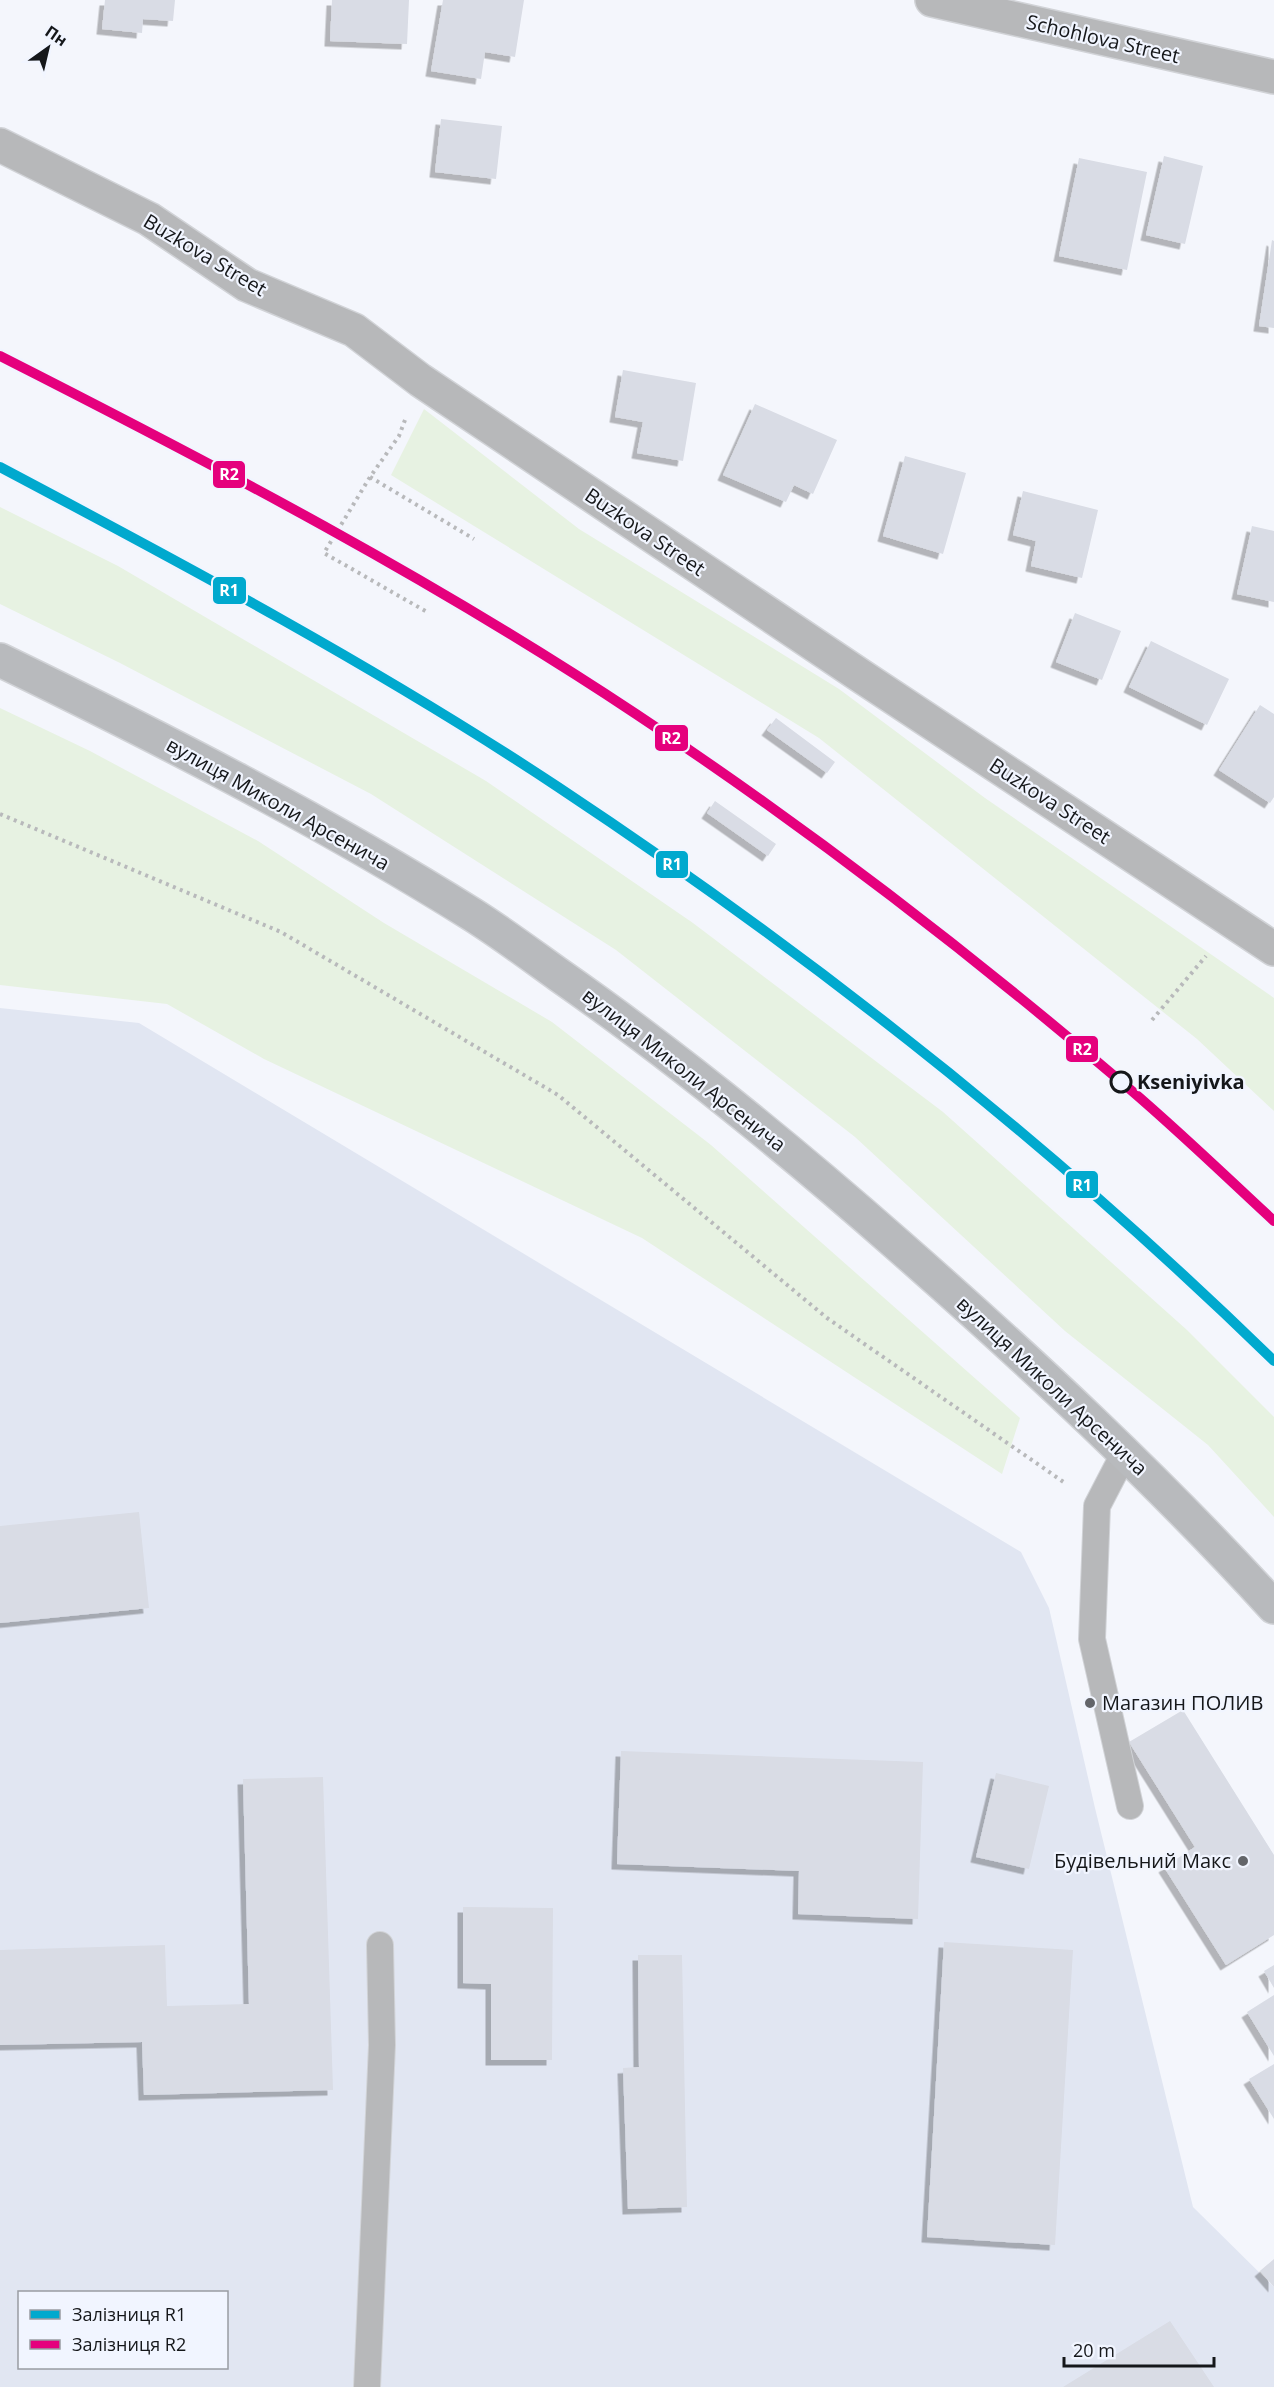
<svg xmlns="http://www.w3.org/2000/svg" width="1274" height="2387" font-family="'Open Sans',sans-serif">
<defs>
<filter id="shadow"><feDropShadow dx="-5.5" dy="5.5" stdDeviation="0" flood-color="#0004"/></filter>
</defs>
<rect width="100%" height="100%" fill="#f4f6fc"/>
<!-- built -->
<path fill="#e1e6f2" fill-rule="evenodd" d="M0 1008 139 1023 1021 1552 1049 1608 1095 1808 1193 2207 1274 2287V2387H0ZM20 2292H226V2368H20Z"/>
<!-- green -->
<path fill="#e7f2e2" d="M424 409 579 529 839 689 985 798 1274 998V1111L1197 1039 819 738 391 475Z
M0 507 118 566 486 781 693 923 943 1112 1187 1330 1274 1417V1517L1208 1445 1065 1331 855 1137 616 950 371 794 120 663 0 604Z
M0 708 90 751 258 841 384 923 552 1022 711 1145 1020 1418 1002 1474 642 1238 264 1059 167 1004 0 985Z"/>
<!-- building -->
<path fill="#d9dce5" filter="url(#shadow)" d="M105 0H175L173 21 143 19 142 33 102 29Z
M332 0H409L407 44 330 41Z
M443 0H524L515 57 485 52 481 79 431 71Z
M441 119 502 126 496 179 435 172Z
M1164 156 1203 166 1185 244 1146 235Z
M1079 158 1147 172 1127 270 1059 256Z
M1272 240 1274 241V328L1259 326Z
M623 370 696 383 683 461 637 453 643 422 615 417Z
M755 404 837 440 813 494 794 485 786 502 723 475Z
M905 456 966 473 943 554 883 536Z
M1023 491 1098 510 1082 578 1031 566 1036 541 1013 535Z
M1252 526 1274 531V602L1237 594Z
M1075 613 1121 631 1102 680 1056 662Z
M1151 641 1229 679 1207 725 1129 687Z
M1260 705 1274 714V797L1270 803 1219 770Z
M776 718 835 762 827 773 767 730Z
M715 801 776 844 768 856 707 813Z
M139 1512 149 1608 0 1623V1526Z
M1183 1710 1274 1855V1935L1226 1965 1164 1867 1195 1847 1129 1742Z
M621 1751 923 1762 918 1919 798 1914 799 1871 617 1864Z
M996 1773 1049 1786 1029 1869 976 1857Z
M323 1777 333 2090 144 2095 142 2042 0 2045V1950L165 1945 167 2006 249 2004 243 1779Z
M463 1907 553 1908 552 2060H491V1984L463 1983Z
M944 1942 1073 1950 1055 2245 927 2237Z
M638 1955H682L687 2207 628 2209 623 2068 639 2067Z
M1274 1965V1988L1264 1971Z
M1274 1995V2056L1247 2012Z
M1274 2064V2119L1249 2079Z
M1274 2259V2287L1260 2271Z
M1170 2321 1214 2387H1063Z"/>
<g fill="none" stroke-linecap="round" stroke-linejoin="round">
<!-- lane casing -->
<g stroke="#d1d3d7" stroke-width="28">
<path id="lane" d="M1125 1452 1097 1506 1092 1639 1130 1806
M367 2387 382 2045 380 1945"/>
</g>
<!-- street casing -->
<g stroke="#d1d3d7" stroke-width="36">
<path id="street" d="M932 0 1274 77
M0 145 149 219 247 285 354 330 420 380 861 676 1274 949"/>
</g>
<!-- primary casing -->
<g stroke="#d1d3d7" stroke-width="36">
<path id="primary" d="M0 660C161 738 321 820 473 915 503 934 531 955 559 975 678 1058 789 1149 898 1245 1029 1360 1156 1478 1274 1607"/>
</g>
<!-- path -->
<path stroke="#b8b9bb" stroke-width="4" stroke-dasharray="3 4.5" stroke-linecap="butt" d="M405 420 399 436 370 477 324 553 427 612
M370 477 474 539
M0 814 281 932 558 1095 827 1318 1065 1483
M1152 1020 1206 956"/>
<!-- lane -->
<use href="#lane" stroke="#b7b8ba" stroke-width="26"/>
<!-- street -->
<use href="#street" stroke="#b7b8ba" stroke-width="33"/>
<!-- primary -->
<use href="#primary" stroke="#b8babd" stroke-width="33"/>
<!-- rail-1 casing -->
<g stroke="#f1f5ff" stroke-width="15">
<path id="rail-1" d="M0 467C189 567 380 669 558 787 813 956 1056 1148 1274 1361"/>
</g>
<!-- rail-2 casing -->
<g stroke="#f1f5ff" stroke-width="15">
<path id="rail-2" d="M0 356C217 466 433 579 636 714 805 826 965 949 1119 1080 1173 1125 1223 1174 1274 1221"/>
</g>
<!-- rail-1 -->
<use href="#rail-1" stroke="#00a9ce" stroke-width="10"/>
<!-- rail-2 -->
<use href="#rail-2" stroke="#e5007d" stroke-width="10"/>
</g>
<!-- markers -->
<circle fill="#f1f5ff" stroke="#15171a" stroke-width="3" cx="1121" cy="1082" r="10"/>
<g fill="#636569" stroke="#f1f5ff" stroke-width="2">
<circle cx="1090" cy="1703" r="6"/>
<circle cx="1243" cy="1861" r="6"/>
</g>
<g text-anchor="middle" stroke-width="4.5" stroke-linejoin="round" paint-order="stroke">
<!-- street labels -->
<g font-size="20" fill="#15171a" stroke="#f1f5ff">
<text transform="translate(1103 39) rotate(13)" y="7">Schohlova Street</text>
<text transform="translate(205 255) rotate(31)" y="7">Buzkova Street</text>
<text transform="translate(645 532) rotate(34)" y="7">Buzkova Street</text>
<text transform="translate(1050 801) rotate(33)" y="7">Buzkova Street</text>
<text transform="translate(278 804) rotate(29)" y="7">вулиця Миколи Арсенича</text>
<text transform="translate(684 1070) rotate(38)" y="7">вулиця Миколи Арсенича</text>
<text transform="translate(1052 1386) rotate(43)" y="7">вулиця Миколи Арсенича</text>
</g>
<!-- stop labels -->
<g font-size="20" font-weight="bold" fill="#15171a" stroke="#f1f5ff" text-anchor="start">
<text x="1137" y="1089">Kseniyivka</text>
</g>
<!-- poi labels -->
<g font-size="20" fill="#15171a" stroke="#f1f5ff" text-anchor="start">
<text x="1102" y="1710">Магазин ПОЛИВ</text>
<text x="1231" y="1868" text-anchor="end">Будівельний Макс</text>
</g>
</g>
<g stroke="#f1f5ff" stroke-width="2">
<rect x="212" y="460" width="34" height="29" rx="6" fill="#e5007d"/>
<rect x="212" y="576" width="35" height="29" rx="6" fill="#00a9ce"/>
<rect x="654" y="724" width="35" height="28" rx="6" fill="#e5007d"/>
<rect x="655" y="850" width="34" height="29" rx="6" fill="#00a9ce"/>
<rect x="1065" y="1035" width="34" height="28" rx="6" fill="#e5007d"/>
<rect x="1065" y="1170" width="34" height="29" rx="6" fill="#00a9ce"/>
</g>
<g font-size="16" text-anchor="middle" font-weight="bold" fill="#fff">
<text x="229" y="480">R2</text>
<text x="229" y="596">R1</text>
<text x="671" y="744">R2</text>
<text x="672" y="870">R1</text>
<text x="1082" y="1055">R2</text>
<text x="1082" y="1191">R1</text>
</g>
<!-- legend -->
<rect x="18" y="2291" width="210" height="78" fill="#f1f5ff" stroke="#999ca3" stroke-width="1.5"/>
<rect x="30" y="2310" width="30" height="9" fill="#00a9ce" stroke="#999ca3" stroke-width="1.5"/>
<text x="72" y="2321" font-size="18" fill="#15171a">Залізниця R1</text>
<rect x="30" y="2340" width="30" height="9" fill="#e5007d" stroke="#999ca3" stroke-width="1.5"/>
<text x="72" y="2351" font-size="18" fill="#15171a">Залізниця R2</text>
<!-- north arrow -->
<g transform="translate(48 48) rotate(34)" stroke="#f1f5ff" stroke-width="4.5" paint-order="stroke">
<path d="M0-4.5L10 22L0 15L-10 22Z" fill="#15171a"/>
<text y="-9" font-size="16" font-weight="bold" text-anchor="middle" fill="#15171a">Пн</text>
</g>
<!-- scale -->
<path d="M1064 2357v9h150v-9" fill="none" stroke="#15171a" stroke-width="3"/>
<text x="1073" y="2357" font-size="18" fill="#15171a" stroke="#f1f5ff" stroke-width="4.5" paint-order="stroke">20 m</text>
</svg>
